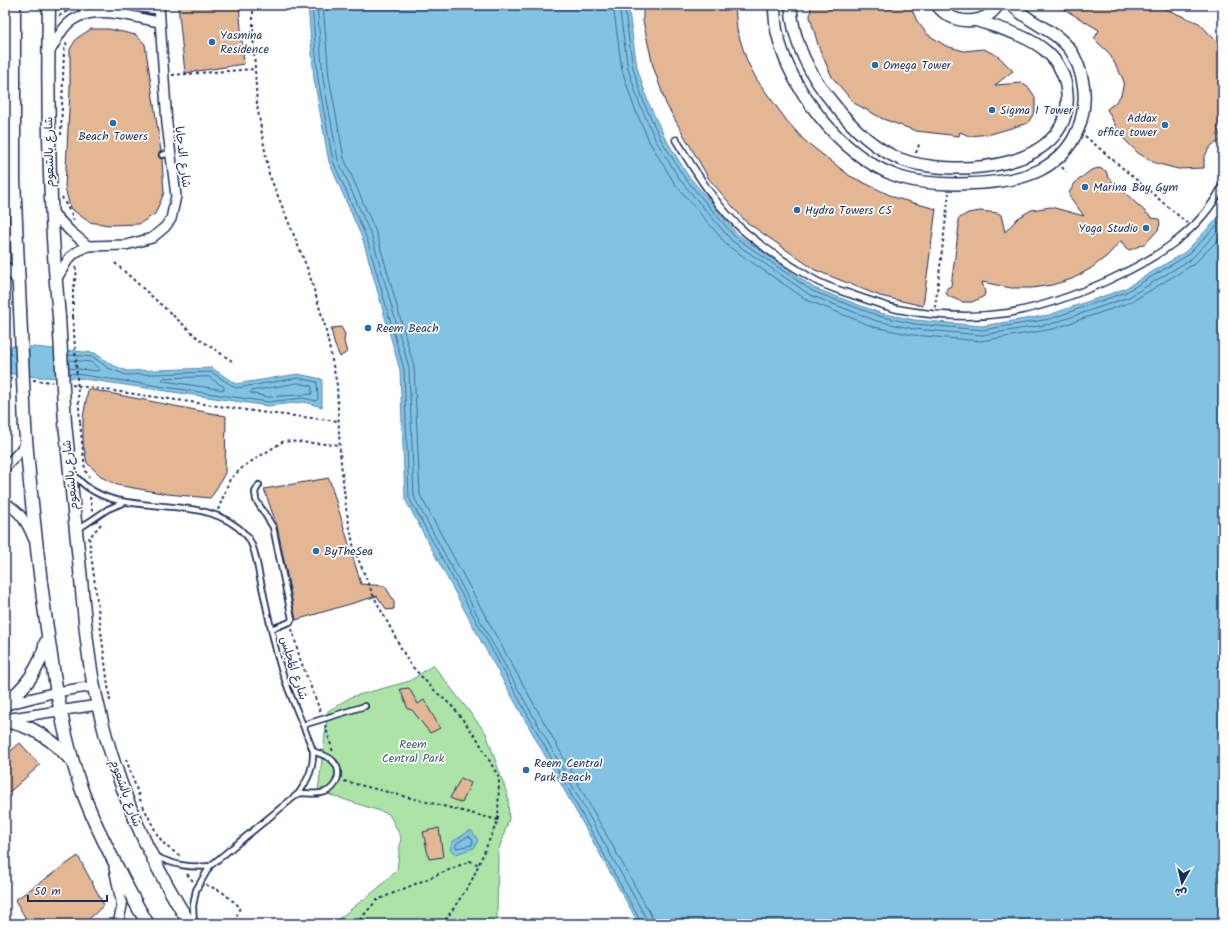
<svg xmlns="http://www.w3.org/2000/svg" width="1228" height="929" font-family="Kalam,'Playpen Sans Arabic',sans-serif">
<rect width="100%" height="100%" fill="#fff"/>
<filter id="ink" filterUnits="userSpaceOnUse"><feTurbulence type="fractalNoise" baseFrequency=".025" numOctaves="2"/><feDisplacementMap in="SourceGraphic" scale="8" xChannelSelector="R" yChannelSelector="G"/><feConvolveMatrix kernelMatrix="1 2 1 2 8 2 1 2 1" color-interpolation-filters="sRGB"/></filter>
<g filter="url(#ink)">
<!-- green -->
<path fill="#ace4a7" stroke="#648a82" d="M433 665 486 733 508 797 509 819 498 852 497 922 498 924H332L377 889 397 870 401 837 389 814 318 791 328 711 351 697 410 681Z"/>
<!-- water -->
<path fill="#82c3e3" stroke="#5988ae" d="M308 5H628L637 67 648 102 664 136 687 174 737 234 814 288 880 313 915 320 982 326 1049 315 1124 289 1185 252 1223 213V924H639L481 641 405 499 400 370 363 240 329 162 314 79Z
M5 346 34 347 95 353 110 364 127 371 212 368 236 384 298 374 322 379V407L304 402 268 406 78 378 36 377 5 373Z
M471 830 478 840 474 848 456 854 450 850 452 842Z"/>
<g fill="none" stroke-linecap="round" stroke-linejoin="round">
<!-- shore -->
<path stroke="#446a93" stroke-width="1" d="M312 5 318 79 333 161 367 239 404 369 409 498 642 924
M317 5 323 78 338 160 372 237 409 368 414 497 489 637 646 918 647 924
M323 5 329 77 344 158 377 235 414 367 420 495 495 634 651 915 653 924
M613 5 622 70 634 107 650 143 675 184 728 246 807 300 874 327 913 335 981 341 1053 329 1131 302 1194 264 1223 235
M619 5 628 69 640 105 656 141 680 180 732 241 810 295 877 321 914 329 982 335 1051 324 1129 297 1191 259 1223 226
M624 5 633 68 644 103 660 138 684 177 735 237 812 291 879 316 915 324 982 330 1050 319 1126 292 1188 255 1223 219
M68 355 93 357 108 368 126 375 211 372 236 388 298 378 317 382 318 399 316 401 303 398 268 402 69 373
M68 360 91 362 100 370 98 371 69 368
M209 377 224 387V390L164 381 162 380 164 378Z
M298 383 312 386V394L268 397 250 393 252 391Z
M469 836 473 840 472 845 456 848V844Z"/>
</g>
<!-- building -->
<path fill="#e3b694" stroke="#1b2f5e" d="M178 5H239L244 64 185 73Z
M643 5H735L737 30 747 61 757 80 787 121 804 140 850 176 896 198 936 209 923 306 880 296 815 270 745 221 709 179 666 104 653 66 643 21Z
M811 5H910L917 21 927 34 946 46 964 51 984 49 998 56 1013 71 995 85 1022 83 1030 89 1035 97V111L1028 123 991 134 969 136 960 132 959 136 916 131 883 119 854 103 832 77 819 48 810 17Z
M1057 5H1160L1170 11 1199 23 1220 45 1223 52V123L1217 128 1222 140 1212 145 1208 150 1204 158V168L1178 169 1155 163 1138 153 1120 135 1107 109 1115 103 1121 95 1124 82 1122 77 1109 53 1094 39 1099 30Z
M91 29H109L136 35 145 44 161 151 158 156 162 159 164 193 155 214 139 224 109 225 89 222 70 208 65 187 70 90V49L77 38Z
M1099 168 1106 171 1108 177 1152 218 1159 219 1160 224 1158 230 1146 243 1130 250 1126 248 1121 241 1107 256 1090 269 1072 279 1052 285 1032 288H1011L982 282 985 292 984 296 979 299 972 302H962L948 296 946 292 947 288 951 286 959 226 958 219 968 213 980 211 998 213 1001 215 1005 232 1018 218 1031 210 1051 207 1084 216 1070 197 1069 193 1075 183 1082 177 1091 170Z
M341 327 345 334 344 342 347 352 340 357 334 343 331 328Z
M88 389 226 416 225 473 214 493 210 498 167 494 117 485 103 478 87 463 83 444V418Z
M329 478 361 584 385 586 394 601V609L387 610 377 596 296 620 277 526 264 489Z
M409 688 418 704 424 700 440 728 430 733 412 710 408 709 400 689Z
M20 743 40 765 5 796V756Z
M461 778 471 783 462 803 450 798Z
M439 828 443 857 429 859 423 832Z
M78 856 104 905 84 924H29L15 900Z"/>
<g fill="none" stroke-linecap="round" stroke-linejoin="round">
<!-- service casing -->
<g stroke="#1b2f5e" stroke-width="8">
<path id="service" d="M162 155 170 153
M74 474C113 526 202 486 246 535 255 545 257 565 260 578 266 604 271 631 278 658 286 689 302 720 313 751 314 768 308 779 299 793L210 866 196 890 193 906 194 924
M259 485 255 492 256 500 273 527 292 619 290 622 271 629
M77 530 108 509 125 502
M303 725 365 706
M299 793C307 793 317 795 325 792 337 788 343 771 333 761 329 756 319 754 313 751
M155 856C174 865 189 868 210 866"/>
</g>
<!-- pedestrian casing -->
<g stroke="#1b2f5e" stroke-width="9">
<path id="pedestrian" d="M676 140C696 172 716 207 745 232 764 248 791 266 813 279 826 287 842 291 856 296 869 300 883 306 897 309 933 316 972 318 1008 313 1042 307 1078 294 1109 280 1155 259 1200 232 1223 185"/>
</g>
<!-- minor casing -->
<g stroke="#1b2f5e" stroke-width="12">
<path id="minor" d="M116 5 159 9
M5 25 13 37
M48 54C54 46 58 35 65 27 87 1 130 17 160 22
M5 193 14 179
M52 212 70 231 88 246
M5 266 19 283
M56 280 69 258 78 251 88 246 126 245 152 238 165 227 171 219 176 196 167 124 159 5
M5 468 27 443
M5 503C20 511 27 523 33 538
M6 705 56 692 94 686
M5 719 98 705
M114 868 122 906 118 924"/>
</g>
<!-- tertiary casing -->
<g stroke="#1b2f5e" stroke-width="14">
<path id="tertiary" d="M774 5C775 14 775 23 777 32 789 88 840 154 894 175 928 188 1007 187 1040 170 1083 148 1095 98 1074 56 1061 31 1030 25 1012 5
M791 5C792 41 810 76 833 103 850 125 873 148 900 159 950 178 1073 172 1067 94 1066 78 1059 63 1047 52 1028 35 998 28 975 20
M937 5C951 25 984 27 998 5"/>
</g>
<!-- secondary casing -->
<g stroke="#1b2f5e" stroke-width="15">
<path id="secondary" d="M14 5V179L20 309
M49 5C47 109 49 213 59 317
M65 423C70 475 76 528 81 580 85 621 88 665 98 705 116 784 147 856 190 924
M25 427C30 490 37 552 45 614 52 664 59 714 73 762 83 800 101 836 119 871 128 889 137 907 148 924
M5 703C27 687 40 668 46 642
M5 721C33 726 52 739 71 760"/>
</g>
<!-- path -->
<path stroke="#1b2f5e" stroke-width="2" stroke-dasharray="3 3" stroke-linecap="butt" d="M66 5 68 12
M253 5V32L257 105 269 174 308 270 325 326 337 385 340 453 346 508 354 549 373 595 409 663 432 688 454 708 478 740 499 778 498 820 471 882 443 924
M59 16 67 11
M172 75 255 69
M61 135 64 50 67 42
M1085 136 1187 223
M916 153 920 142
M1062 167 1066 172
M62 197C65 204 73 216 74 221
M115 263 198 338 232 361
M935 308 949 193
M73 317V289L77 271 75 267
M5 377 12 378
M33 380 52 382
M72 385 267 413 339 421
M80 423 85 470 89 477
M90 497 92 511
M218 510 230 479 244 466 284 441 340 445
M101 524 89 538 110 701
M292 629 300 659 321 713
M325 725 333 752
M126 759 141 802
M344 781 498 820
M143 806 158 836 166 846 180 856
M187 874 193 881
M206 885 221 891 240 907 234 924
M249 924 253 922 254 924
M356 924 377 900 470 861 479 865
M405 924 418 921 420 924"/>
<!-- service -->
<use href="#service" stroke="#fff" stroke-width="4.5"/>
<!-- pedestrian -->
<use href="#pedestrian" stroke="#fff" stroke-width="6"/>
<!-- minor -->
<use href="#minor" stroke="#fff" stroke-width="9"/>
<!-- tertiary -->
<use href="#tertiary" stroke="#fff" stroke-width="11"/>
<!-- secondary -->
<use href="#secondary" stroke="#fff" stroke-width="12"/>
<!-- secondary-bridge casing -->
<g stroke="#1b2f5e" stroke-width="15" stroke-linecap="butt">
<path id="secondary-bridge" d="M20 309 25 427
M59 317 65 423"/>
</g>
<!-- path-bridge -->
<path stroke="#1b2f5e" stroke-width="2" stroke-dasharray="3 3" stroke-linecap="butt" d="M73 317 80 423"/>
<!-- secondary-bridge -->
<use href="#secondary-bridge" stroke="#fff" stroke-width="12"/>
</g>
</g>
<!-- markers -->
<g fill="#1f6fb2" stroke="#fff" stroke-width="1.5">
<circle cx="212" cy="42" r="4"/>
<circle cx="875" cy="65" r="4"/>
<circle cx="992" cy="110" r="4"/>
<circle cx="113" cy="123" r="4"/>
<circle cx="1165" cy="125" r="4"/>
<circle cx="1085" cy="187" r="4"/>
<circle cx="797" cy="210" r="4"/>
<circle cx="1146" cy="228" r="4"/>
<circle cx="368" cy="328" r="4"/>
<circle cx="316" cy="551" r="4"/>
<circle cx="526" cy="770" r="4"/>
</g>
<g text-anchor="middle" stroke-width="3.5" stroke-linejoin="round" paint-order="stroke">
<!-- poi labels -->
<g font-size="12" fill="#1b2f5e" stroke="#fff" text-anchor="start">
<text x="220" y="39">Yasmina<tspan x="220" dy="14">Residence</tspan></text>
<text x="883" y="69">Omega Tower</text>
<text x="1000" y="114">Sigma 1 Tower</text>
<text x="1157" y="122" text-anchor="end">Addax<tspan x="1157" dy="14">office tower</tspan></text>
<text x="113" y="140" text-anchor="middle">Beach Towers</text>
<text x="1093" y="191">Marina Bay Gym</text>
<text x="805" y="214">Hydra Towers C5</text>
<text x="1138" y="232" text-anchor="end">Yoga Studio</text>
<text x="376" y="332">Reem Beach</text>
<text x="324" y="555">ByTheSea</text>
<text x="534" y="767">Reem Central<tspan x="534" dy="14">Park Beach</tspan></text>
</g>
<!-- street labels -->
<g font-size="12" fill="#1b2f5e" stroke="#fff">
<text transform="translate(49 152) rotate(-91)" y="4">شارع بالشعوم</text>
<text transform="translate(183 157) rotate(83)" y="4">شارع الدجايا</text>
<text transform="translate(70 475) rotate(-96)" y="4">شارع بالشعوم</text>
<text transform="translate(294 668) rotate(72)" y="4">شارع المَجلِس</text>
<text transform="translate(126 793) rotate(70)" y="4">شارع بالشعوم</text>
</g>
<!-- park labels -->
<g font-size="12" fill="#3f5c70" stroke="#fff">
<text x="413" y="748">Reem<tspan x="413" dy="14">Central Park</tspan></text>
</g>
</g>
<!-- margin -->
<rect width="1228" height="929" fill="none" stroke="#fff" stroke-width="20"/>
<rect x="10" y="10" width="1208" height="909" fill="none" stroke="#1b2f5e" stroke-width="1.5" filter="url(#ink)"/>
<!-- north arrow -->
<g transform="translate(1182 883) rotate(188)" stroke="#ffffff" stroke-width="3" paint-order="stroke">
<path d="M0-3L7 15L0 10L-7 15Z" fill="#1b2f5e"/>
<text y="-6" font-size="11" font-weight="bold" text-anchor="middle" fill="#1b2f5e">ش</text>
</g>
<!-- scale -->
<path d="M28 895v6h79v-6" fill="none" stroke="#1b2f5e" stroke-width="2"/>
<text x="34" y="895" font-size="12" fill="#1b2f5e" stroke="#ffffff" stroke-width="3" paint-order="stroke">50 m</text>
</svg>
